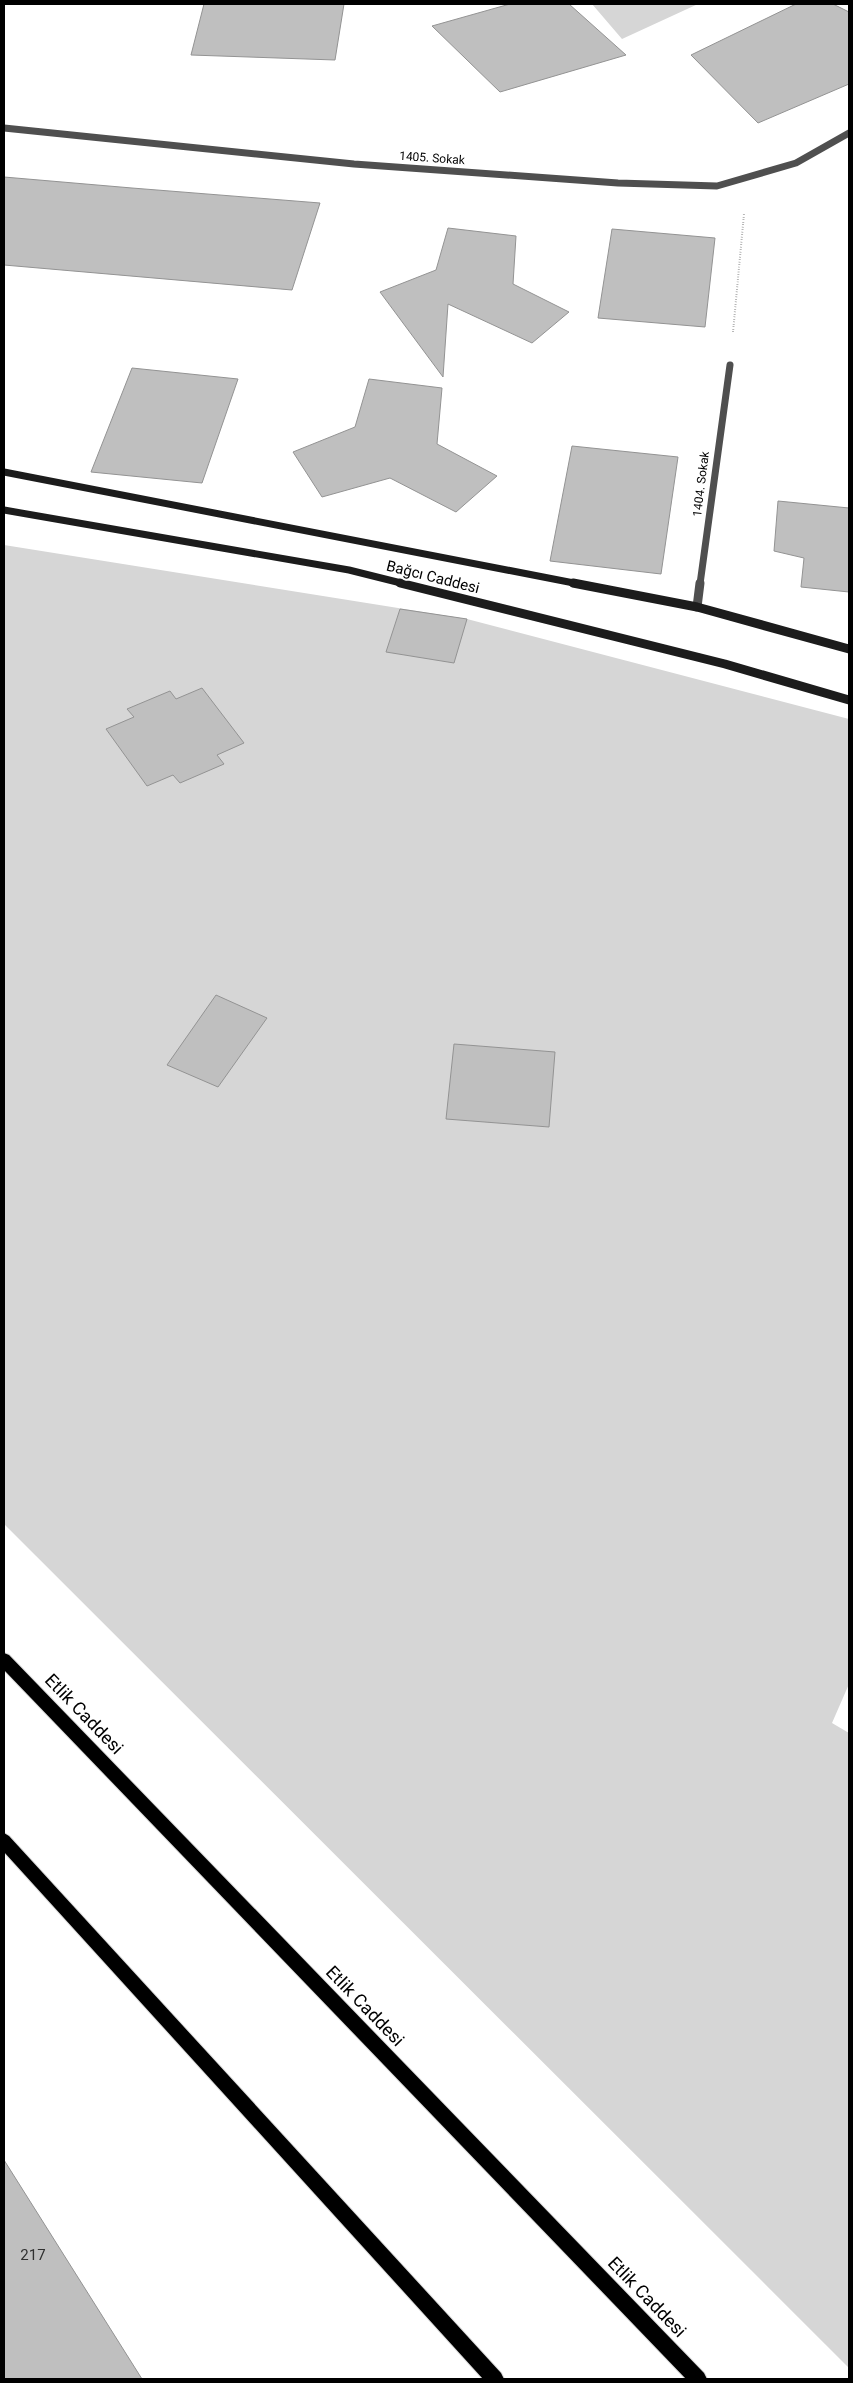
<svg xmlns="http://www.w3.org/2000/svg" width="853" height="2383" font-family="Roboto,sans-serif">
<rect width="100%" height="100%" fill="#fff"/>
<!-- green -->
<path fill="#d6d6d6" d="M592 4H698L622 39Z
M4 545 467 619 849 719V1684L832 1723 849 1733V2368L4 1524Z"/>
<!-- building -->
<path fill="#bfbfbf" stroke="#939393" d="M204 4H344L335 60 191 55Z
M510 4H569L626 55 500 92 432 26Z
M796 4H833L849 12V84L758 123 691 55Z
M4 177 132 188 320 203 292 290 4 265Z
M448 228 516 236 513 284 569 312 532 343 448 304 443 377 380 292 436 270Z
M612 229 715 238 705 327 598 318Z
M132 368 238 379 202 483 91 472Z
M369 379 442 388 437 444 497 476 456 512 390 478 322 497 293 452 355 427Z
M572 446 678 457 661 574 550 561Z
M778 501 849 508V592L801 587 804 558 774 551Z
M400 609 467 619 454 663 386 652Z
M202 688 244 743 217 755 224 764 180 783 173 775 147 786 106 729 134 717 127 709 170 691 176 699Z
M216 995 267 1018 218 1087 167 1065Z
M454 1044 555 1052 549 1127 446 1119Z
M4 2160 142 2379H4Z"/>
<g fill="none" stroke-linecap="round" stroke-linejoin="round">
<!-- primary casing -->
<g stroke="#dbdbdb" stroke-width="2">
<path id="primary" d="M4 1653 9 1655 704 2373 707 2379H686L4 1670Z
M4 1833 9 1836 501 2373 504 2379H483L4 1852Z"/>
</g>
<!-- path -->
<path stroke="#717171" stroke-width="2" stroke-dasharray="0.5 2" stroke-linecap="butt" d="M733 332 744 214"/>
<!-- minor-far1 -->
<path stroke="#4f4f4f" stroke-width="7" d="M4 128 354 164 618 183 717 186 796 163 849 133
M700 584 730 365"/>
<!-- minor -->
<path stroke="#4f4f4f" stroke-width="9" d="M697 607 700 583"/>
<!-- secondary-far1 -->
<path stroke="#1c1c1c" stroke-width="7" d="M4 472 579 584
M4 510 349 570 405 584"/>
<!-- secondary -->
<path stroke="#1c1c1c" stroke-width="9" d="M400 583 725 664 849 700
M573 583 697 607 849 649"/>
<!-- primary -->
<use href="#primary" fill="#000" fill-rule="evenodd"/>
</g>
<g text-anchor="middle" stroke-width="4" stroke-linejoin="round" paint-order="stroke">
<!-- far-street labels -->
<g font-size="12" fill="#000" stroke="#fff">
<text transform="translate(432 158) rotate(4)" y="4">1405. Sokak</text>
<text transform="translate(701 484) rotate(-83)" y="4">1404. Sokak</text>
</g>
<!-- street labels -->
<g font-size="15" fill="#000" stroke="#fff">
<text transform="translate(433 577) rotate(14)" y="5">Bağcı Caddesi</text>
</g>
<!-- near-number labels -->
<g font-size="15" fill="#303030">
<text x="33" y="2260">217</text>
</g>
<!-- near-street labels -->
<g font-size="18" fill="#000" stroke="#fff">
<text transform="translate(84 1714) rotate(46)" y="6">Etlik Caddesi</text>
<text transform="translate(365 2006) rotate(46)" y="6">Etlik Caddesi</text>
<text transform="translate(647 2297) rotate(46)" y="6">Etlik Caddesi</text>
</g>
</g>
<!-- border -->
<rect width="853" height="2383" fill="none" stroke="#000000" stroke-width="10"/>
</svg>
